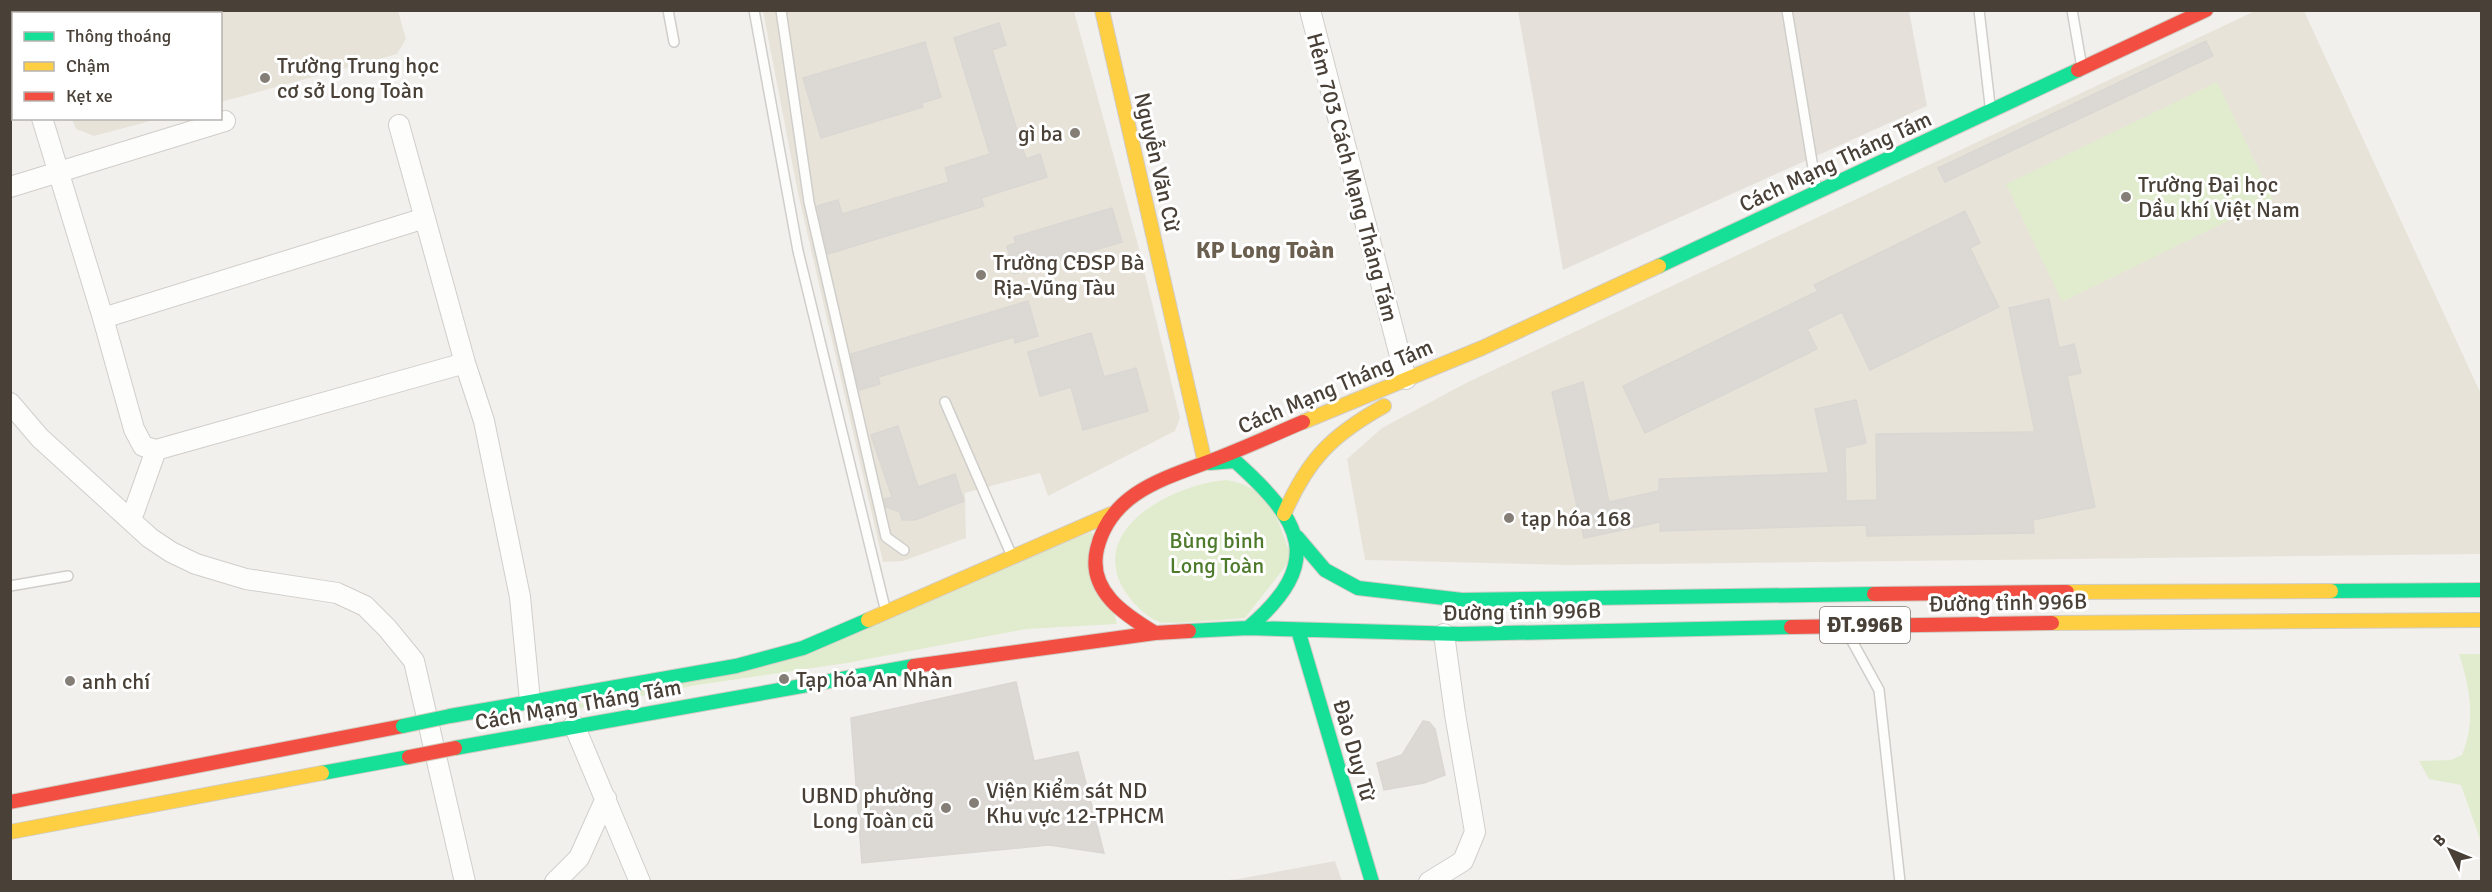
<svg xmlns="http://www.w3.org/2000/svg" width="2492" height="892" font-family="Signika,sans-serif">
<rect width="100%" height="100%" fill="#f2f0ed"/>
<!-- residential -->
<path fill="#e5e1da" d="M1518 11H1909L1927 106 1563 270Z
M1335 861 1342 881H1217L1238 879Z"/>
<!-- education -->
<path fill="#e8e3d9" d="M41 11H398L406 39 397 54 221 102 220 14H42Z
M763 11H1074L1137 241 1180 418 1175 431 1048 496 1040 473 965 493 966 538 903 561 883 562 798 193Z
M2255 11H2304L2481 394V554L1568 565 1365 560 1347 459 1382 428 1466 383Z
M72 119V118L158 119 94 136 76 129Z"/>
<!-- green -->
<path fill="#e1ecce" d="M2217 82 2273 199 2062 302 2006 184Z
M1227 480C1274 489 1276 519 1292 558L1245 618C1231 619 1167 625 1159 622 1144 616 1130 600 1123 588 1088 526 1178 483 1227 480Z
M1092 532 1117 624 1026 629 847 663 697 685 536 717 535 713 697 679Z
M2459 654H2481V842L2461 785 2429 779 2419 761 2451 760 2462 755C2476 721 2470 688 2459 654Z"/>
<!-- building -->
<path fill="#dcd9d5" stroke="#dad7d3" stroke-width="1.5" d="M999 23 1006 45 992 50 1026 159 1040 154 1047 177 981 198 984 206 828 254 817 206 838 200 842 214 949 182 945 168 990 154 954 38Z
M2206 41 2213 56 1945 182 1938 168Z
M925 42 941 97 922 103 923 107 821 138 803 78Z
M1112 208 1122 242 1014 274 1007 246 1016 243 1014 237Z
M1965 211 1980 243 1970 248 1999 307 1870 370 1842 312 1807 329 1817 349 1645 433 1623 386 1818 291 1814 285Z
M2049 299 2059 348 2074 344 2081 373 2067 376 2095 507 2033 520 2034 533 1867 536 1866 525 1660 531V522L1584 538 1552 392 1583 382 1609 502 1659 491V479L1829 473 1815 409 1856 400 1866 443 1845 448 1846 501 1877 500 1876 434 2035 432 2009 308Z
M1028 301 1038 336 1015 343 1014 337 878 377 880 384 859 390 851 354Z
M1091 333 1104 377 1136 368 1148 411 1083 430 1071 387 1040 396 1028 352Z
M898 426 918 487 955 474 964 501 915 520H902L900 512 886 507 884 499 892 497 871 435Z
M1016 682 1034 761 1078 752 1104 853 1049 845 862 863 851 718Z
M1423 721 1429 722 1435 729 1445 775 1424 783 1384 790 1377 763 1402 755Z"/>
<g fill="none" stroke-linecap="round" stroke-linejoin="round">
<!-- lane casing -->
<g stroke="#d0ceca" stroke-width="12">
<path id="lane" d="M668 10 674 42
M754 10 798 251 885 608
M781 10 809 202 886 537 904 550
M1787 10 1816 186
M1979 10 1990 105
M2072 10 2081 62
M945 402 1011 554
M10 586 68 576
M1846 630 1879 690 1900 882"/>
</g>
<!-- street casing -->
<g stroke="#d0ceca" stroke-width="22">
<path id="street" d="M1310 10 1406 379
M42 118 103 318 134 429 143 446 156 450 170 446 465 363
M399 125 465 363 484 421 520 597 530 701
M10 187 225 121
M103 318 425 218
M10 403 40 438 150 538 171 552 196 564 246 579 337 593 365 606 387 628 414 661 465 882
M131 520 156 450
M574 725 640 882
M555 882 579 858 606 798
M1429 882 1463 861 1475 832 1455 714 1444 634"/>
</g>
<!-- fast casing -->
<g stroke="#d1ccc4" stroke-width="16">
<path id="fast" d="M1659 266 2078 70
M1209 463 1235 461C1302 521 1326 562 1248 628
M1297 537 1325 570 1358 588 1462 600 1874 594
M2331 591 2482 590
M1298 630 1372 882
M1189 631 1248 628 1460 634 1791 627
M450 716 736 666 803 648 868 620
M455 748 914 666
M322 773 409 757"/>
</g>
<!-- slow casing -->
<g stroke="#d1ccc4" stroke-width="16">
<path id="slow" d="M1102 10 1205 463
M1303 422 1482 348 1659 266
M1284 514C1308 459 1332 435 1384 406
M2067 592 2331 591
M868 620 1111 514
M2052 623 2482 620
M10 832 322 773"/>
</g>
<!-- jam casing -->
<g stroke="#d1ccc4" stroke-width="16">
<path id="jam" d="M2078 70 2206 10
M1874 594 2067 592
M1791 627 2052 623
M1155 633C1125 615 1087 591 1097 549 1110 495 1159 480 1205 463 1238 451 1270 436 1303 422
M914 666 1155 633 1189 631
M10 802 403 726"/>
</g>
<!-- lane -->
<use href="#lane" stroke="#fdfdfc" stroke-width="9"/>
<!-- street -->
<use href="#street" stroke="#fdfdfc" stroke-width="20"/>
<!-- fast -->
<use href="#fast" stroke="#16e098" stroke-width="14"/>
<!-- slow -->
<use href="#slow" stroke="#ffcf43" stroke-width="14"/>
<!-- jam -->
<use href="#jam" stroke="#f24e42" stroke-width="14"/>
<!-- fast-bridge casing -->
<g stroke="#d4cbbb" stroke-width="16" stroke-linecap="butt">
<path id="fast-bridge" d="M403 726 450 716"/>
</g>
<!-- jam-bridge casing -->
<g stroke="#d4cbbb" stroke-width="16" stroke-linecap="butt">
<path id="jam-bridge" d="M409 757 455 748"/>
</g>
<!-- fast-bridge -->
<use href="#fast-bridge" stroke="#16e098" stroke-width="14"/>
<!-- jam-bridge -->
<use href="#jam-bridge" stroke="#f24e42" stroke-width="14"/>
</g>
<!-- markers -->
<g fill="#847e77" stroke="#fff" stroke-width="2">
<circle cx="265" cy="78" r="6"/>
<circle cx="1075" cy="133" r="6"/>
<circle cx="2126" cy="197" r="6"/>
<circle cx="981" cy="275" r="6"/>
<circle cx="1509" cy="518" r="6"/>
<circle cx="784" cy="679" r="6"/>
<circle cx="70" cy="681" r="6"/>
<circle cx="974" cy="803" r="6"/>
<circle cx="946" cy="808" r="6"/>
</g>
<g text-anchor="middle" stroke-width="6" stroke-linejoin="round" paint-order="stroke">
<!-- shield labels -->
<rect fill="#fff" stroke="#807a74" stroke-width="1.5" x="1820" y="607" width="90" height="36" rx="4.5"/>
<g font-size="21" font-weight="bold" fill="#494138">
<text x="1865" y="632">ĐT.996B</text>
</g>
<!-- poi labels -->
<g font-size="22" fill="#494138" stroke="#fff" text-anchor="start">
<text x="277" y="73">Trường Trung học<tspan x="277" dy="25">cơ sở Long Toàn</tspan></text>
<text x="1063" y="141" text-anchor="end">gì ba</text>
<text x="2138" y="192">Trường Đại học<tspan x="2138" dy="25">Dầu khí Việt Nam</tspan></text>
<text x="993" y="270">Trường CĐSP Bà<tspan x="993" dy="25">Rịa-Vũng Tàu</tspan></text>
<text x="1521" y="526">tạp hóa 168</text>
<text x="796" y="687">Tạp hóa An Nhàn</text>
<text x="82" y="689">anh chí</text>
<text x="986" y="798">Viện Kiểm sát ND<tspan x="986" dy="25">Khu vực 12-TPHCM</tspan></text>
<text x="934" y="803" text-anchor="end">UBND phường<tspan x="934" dy="25">Long Toàn cũ</tspan></text>
</g>
<!-- street labels -->
<g font-size="22" fill="#494138" stroke="#fff">
<text transform="translate(1835 161) rotate(-25)" y="8">Cách Mạng Tháng Tám</text>
<text transform="translate(1158 162) rotate(77)" y="8">Nguyễn Văn Cừ</text>
<text transform="translate(1353 177) rotate(75)" y="8">Hẻm 703 Cách Mạng Tháng Tám</text>
<text transform="translate(1335 386) rotate(-23)" y="8">Cách Mạng Tháng Tám</text>
<text transform="translate(2008 602) rotate(-1)" y="8">Đường tỉnh 996B</text>
<text transform="translate(1522 611) rotate(-1)" y="8">Đường tỉnh 996B</text>
<text transform="translate(578 704) rotate(-10)" y="8">Cách Mạng Tháng Tám</text>
<text transform="translate(1355 750) rotate(74)" y="8">Đào Duy Từ</text>
</g>
<!-- park labels -->
<g font-size="22" fill="#4e7a2c" stroke="#fff">
<text x="1217" y="548">Bùng binh<tspan x="1217" dy="25">Long Toàn</tspan></text>
</g>
<!-- neighbourhood labels -->
<g font-size="24" font-weight="bold" fill="#6b5f50" stroke="#fff">
<text x="1265" y="258">KP Long Toàn</text>
</g>
</g>
<!-- border -->
<rect width="2492" height="892" fill="none" stroke="#494138" stroke-width="24"/>
<!-- legend -->
<rect x="12" y="12" width="210" height="108" fill="#ffffff" stroke="#b6b3af" stroke-width="1.5"/>
<rect x="24" y="32" width="30" height="9" fill="#16e098" stroke="#b6b3af" stroke-width="1.5"/>
<text x="66" y="42" font-size="18" fill="#494138">Thông thoáng</text>
<rect x="24" y="62" width="30" height="9" fill="#ffcf43" stroke="#b6b3af" stroke-width="1.5"/>
<text x="66" y="72" font-size="18" fill="#494138">Chậm</text>
<rect x="24" y="92" width="30" height="9" fill="#f24e42" stroke="#b6b3af" stroke-width="1.5"/>
<text x="66" y="102" font-size="18" fill="#494138">Kẹt xe</text>
<!-- north arrow -->
<g transform="translate(2450 850) rotate(313)" stroke="#ffffff" stroke-width="4.5" paint-order="stroke">
<path d="M0-4.5L10 22L0 15L-10 22Z" fill="#494138"/>
<text y="-9" font-size="16" font-weight="bold" text-anchor="middle" fill="#494138">B</text>
</g>
</svg>
